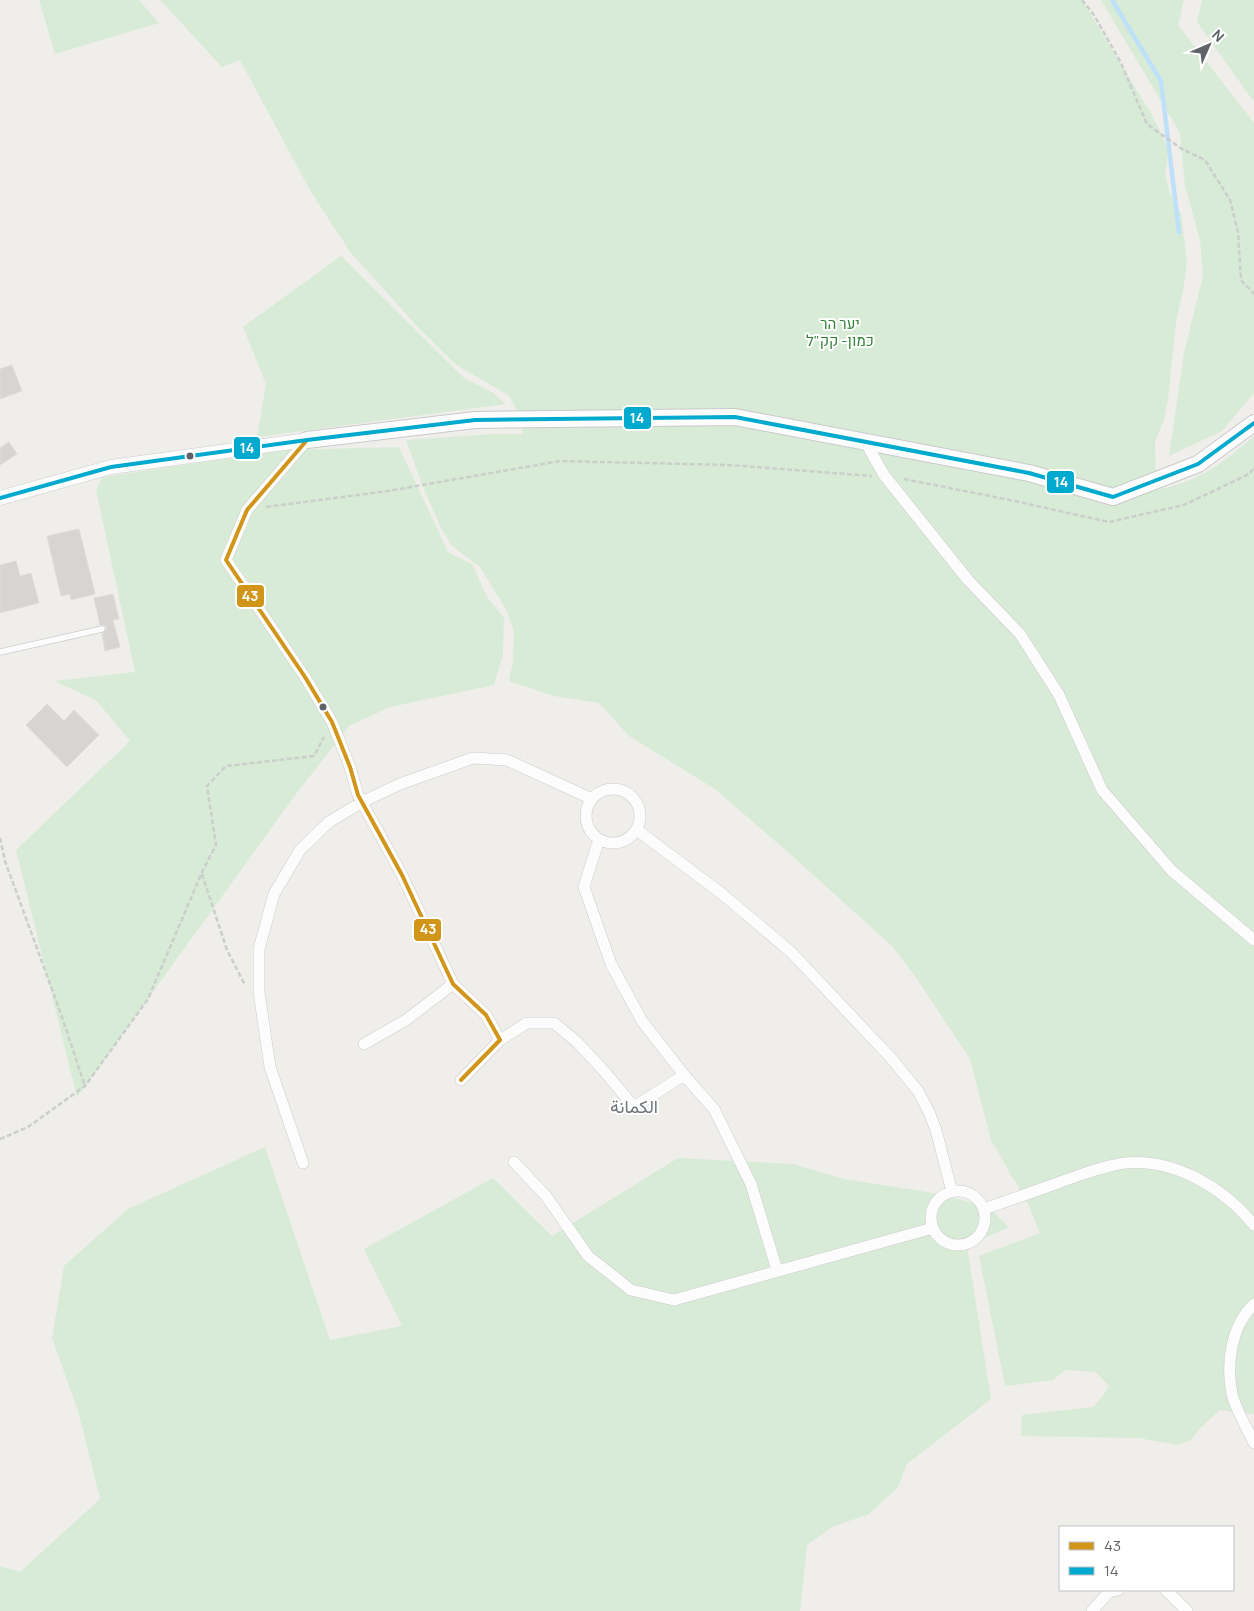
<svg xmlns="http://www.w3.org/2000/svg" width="1254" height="1611" font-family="Manrope,Vazirmatn,Heebo,sans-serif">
<rect width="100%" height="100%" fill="#efeeea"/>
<!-- green -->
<path fill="#d8ebd6" d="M39 0H139L159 23 55 54Z
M160 0H1082L1153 117 1169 150 1165 175 1170 193 1181 214 1187 262 1183 291 1176 322 1168 400 1164 420 1155 441 1156 490C1200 481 1222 464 1254 436V1414L1220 1410 1200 1428 1191 1440 1177 1445 1139 1438 1021 1436 1022 1415 1093 1407 1103 1396 1109 1386 1096 1372 1065 1370 1053 1380 1005 1386 979 1256 1040 1233 1028 1204 991 1140 970 1059 917 979 893 947 798 861 715 789 629 736 599 703 554 696 509 681 513 661 514 632 507 611 480 567 451 545 440 526 422 484 406 440 493 434H523L515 406 508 395 455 364 417 326 351 253 311 192 240 60 222 67Z
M1101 0H1184L1178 25 1254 123V393L1222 431 1169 456 1184 353 1203 276 1200 240 1185 186 1180 133Z
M1202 0H1254V102L1197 22Z
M341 256 464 378 492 392 506 404 257 437 266 384 243 327Z
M399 447 448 552 472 564 487 597 504 618 503 655 494 685 390 707 349 726 293 798 77 1097 16 850 130 741 96 700 54 681 135 672 96 490 103 477 287 450Z
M265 1147 330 1340 402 1326 364 1249 493 1178 552 1236 678 1158 793 1164 844 1179 934 1193 988 1207 1009 1227 967 1246 991 1399 907 1464 898 1487 869 1514 832 1527 807 1545 800 1611H0V1566L20 1572 100 1499 78 1411 52 1338 64 1266 128 1209Z"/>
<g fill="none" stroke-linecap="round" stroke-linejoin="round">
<!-- stream -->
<path stroke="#bfe0f9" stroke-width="4.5" d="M1112 0 1161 81 1179 232"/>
</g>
<!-- building -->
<path fill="#d6d5d3" stroke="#deddd9" d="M12 365 22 391 0 399V369Z
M9 442 17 454 0 465V448Z
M79 529 95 594 71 600 70 594 61 596 47 536Z
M16 561 20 576 31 573 39 603 0 613V565Z
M113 594 119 619 113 620 120 647 105 651 102 634 105 632 107 628 104 625H100L94 598Z
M47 704 64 721 74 710 99 735 67 767 26 725Z"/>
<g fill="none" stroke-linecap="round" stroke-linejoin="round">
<!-- service casing -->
<g stroke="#cbcccc" stroke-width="7">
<path id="service" d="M0 652 102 629"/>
</g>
<!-- minor casing -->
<g stroke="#cbcccc" stroke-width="12">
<path id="minor" d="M307 440 247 510 226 560 305 677 332 722 350 767 358 795 402 875 453 984 486 1015 500 1040 461 1080
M866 443 884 475 968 580 1020 634 1059 695 1102 790 1172 871 1254 940
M586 816a27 27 0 1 1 54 0a27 27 0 1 1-54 0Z
M637 830 721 893 791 952 891 1058 918 1091 929 1112 936 1130 952 1192
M599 839 584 887 611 964 642 1021 684 1075
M500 1040 527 1023H554L577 1042 604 1071 634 1107 684 1075 714 1109 751 1184 777 1270
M364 1044 406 1020 453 984
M514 1162 546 1196 588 1256 631 1290 674 1300 933 1228
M303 1163 270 1067 259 992V949L274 894 300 850 329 822 362 802 400 784 473 758 507 760 592 799
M931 1218a27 27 0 1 1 54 0a27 27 0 1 1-54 0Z
M984 1209C1010 1200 1036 1191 1063 1181 1083 1174 1103 1166 1125 1163 1174 1158 1224 1188 1254 1225
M1254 1304C1231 1326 1226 1364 1232 1394 1235 1408 1248 1430 1254 1443
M1166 1590 1187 1611
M1092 1611 1109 1592 1118 1590"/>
</g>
<!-- tertiary casing -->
<g stroke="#cbcccc" stroke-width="15">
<path id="tertiary" d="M0 498 111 467 307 440"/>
</g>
<!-- secondary casing -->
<g stroke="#cacacb" stroke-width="18">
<path id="secondary" d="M307 440 475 420 735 417 1029 473 1113 497 1198 464 1254 423"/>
</g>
<!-- path -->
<path stroke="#cacfcc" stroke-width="2.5" stroke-dasharray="5 2.5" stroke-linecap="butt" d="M1082 0 1094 15 1121 63 1147 124 1182 149 1205 160 1230 200 1238 232 1241 280 1254 294
M904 479 1010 500 1109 522 1184 505 1249 474 1254 468
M266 507 388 491 560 461 730 465 872 476
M0 838 5 861 61 1014 85 1086
M202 874 227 950 245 985
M0 1139 28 1127 85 1086 148 999 202 872 216 845 207 786 226 766 314 756 324 737"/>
<!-- service -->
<use href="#service" stroke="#fdfcfc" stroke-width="5.5"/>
<!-- minor -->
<use href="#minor" stroke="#fdfcfc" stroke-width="11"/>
<!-- tertiary -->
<use href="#tertiary" stroke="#fdfcfc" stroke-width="14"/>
<!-- secondary -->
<use href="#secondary" stroke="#fdfcfc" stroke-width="16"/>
<!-- bus-1 casing -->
<g stroke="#fff" stroke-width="8">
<path id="bus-1" d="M307 440 247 510 226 560 305 677 332 722 350 767 358 795 402 875 453 984 486 1015 500 1040 461 1080"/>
</g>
<!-- bus-2 casing -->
<g stroke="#fff" stroke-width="8">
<path id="bus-2" d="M0 498 111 467 307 440 475 420 735 417 1029 473 1113 497 1198 464 1254 423"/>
</g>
<!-- bus-1 -->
<use href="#bus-1" stroke="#d1951a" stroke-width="4"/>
<!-- bus-2 -->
<use href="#bus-2" stroke="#00a9ce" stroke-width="4"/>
</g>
<!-- markers -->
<g fill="#5f6368" stroke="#fff" stroke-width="2">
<circle cx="190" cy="456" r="4.5"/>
<circle cx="323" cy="707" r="4.5"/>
</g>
<g text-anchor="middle" stroke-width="4" stroke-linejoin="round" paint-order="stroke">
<!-- park labels -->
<g font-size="15" fill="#348238" stroke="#fff">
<text x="840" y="329">יער הר<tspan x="840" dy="17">כמון- קק"ל</tspan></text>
</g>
<!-- quarter labels -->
<g font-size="18" fill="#70757a" stroke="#fff">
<text x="634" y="1113">الكمانة</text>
</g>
</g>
<g stroke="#fff" stroke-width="2">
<rect x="623" y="406" width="29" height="24" rx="5" fill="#00a9ce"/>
<rect x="233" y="436" width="28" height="24" rx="5" fill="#00a9ce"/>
<rect x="1046" y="470" width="29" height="24" rx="5" fill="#00a9ce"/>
<rect x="236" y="584" width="29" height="24" rx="5" fill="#d1951a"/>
<rect x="413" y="918" width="29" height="24" rx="5" fill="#d1951a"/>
</g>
<g font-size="14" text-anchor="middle" font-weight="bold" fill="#fff">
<text x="637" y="423">14</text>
<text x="247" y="453">14</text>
<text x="1061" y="487">14</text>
<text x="250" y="601">43</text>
<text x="428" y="934">43</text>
</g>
<!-- legend -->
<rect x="1059" y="1526" width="175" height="65" fill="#ffffff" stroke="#bfc1c3"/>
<rect x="1069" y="1542" width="25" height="8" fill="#d1951a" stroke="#bfc1c3"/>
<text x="1104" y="1551" font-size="15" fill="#5f6368">43</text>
<rect x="1069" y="1567" width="25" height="8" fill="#00a9ce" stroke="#bfc1c3"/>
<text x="1104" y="1576" font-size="15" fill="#5f6368">14</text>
<!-- north arrow -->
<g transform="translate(1209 45) rotate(45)" stroke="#ffffff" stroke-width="4" paint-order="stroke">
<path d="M0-4L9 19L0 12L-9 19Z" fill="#5f6368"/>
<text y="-8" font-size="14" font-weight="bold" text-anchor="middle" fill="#5f6368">N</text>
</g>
</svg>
